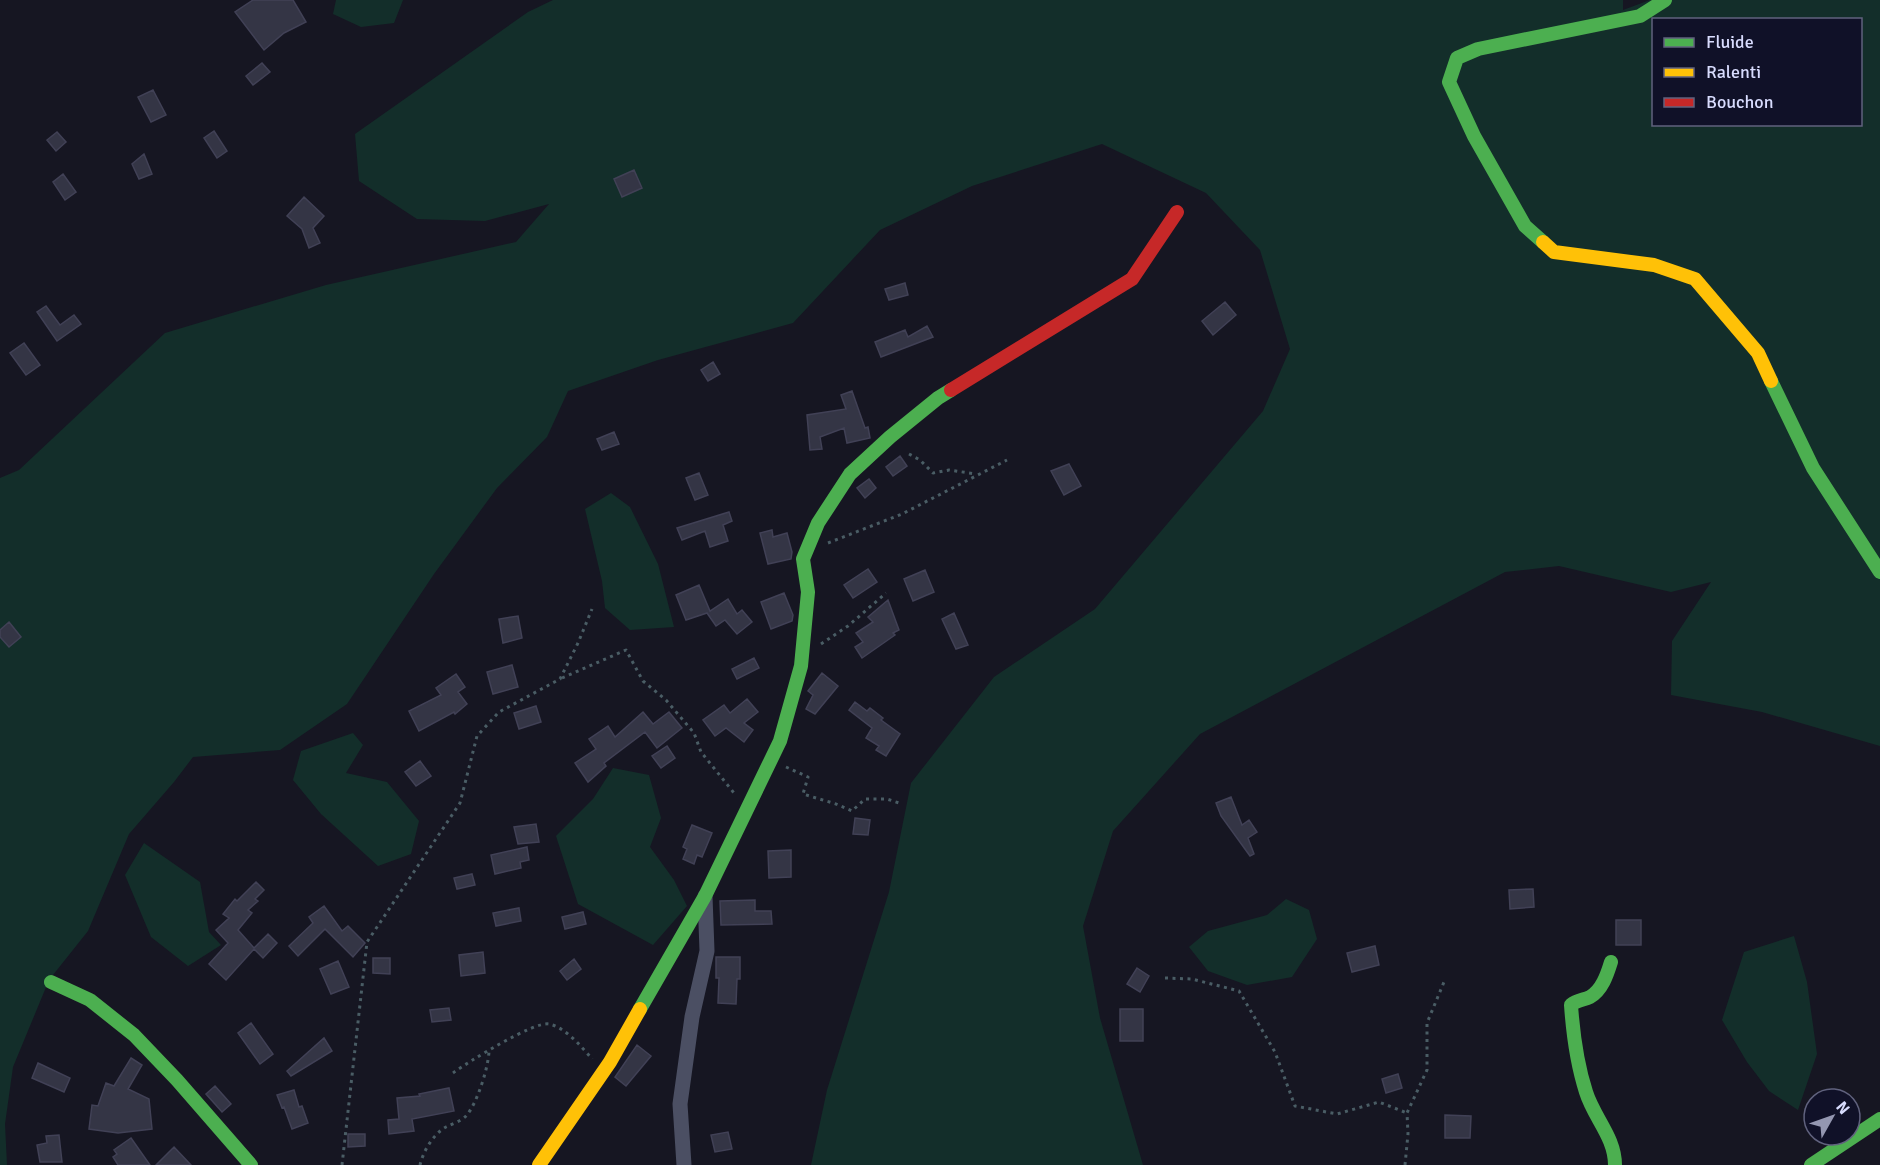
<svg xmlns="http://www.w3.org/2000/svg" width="1880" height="1165" font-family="Signika,sans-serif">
<rect width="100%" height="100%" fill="#161622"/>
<!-- green -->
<path fill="#132e2a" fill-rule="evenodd" d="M336 0H403L394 23 361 27 333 14Z
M553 0H1623V10L1650 0H1880V746L1762 712 1671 695 1672 641 1711 582 1671 592 1559 566 1505 572 1200 734 1113 831 1083 926 1100 1018 1143 1165H811L827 1090 889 892 911 783 994 677 1095 609 1263 411 1290 349 1260 250 1206 193 1102 144 972 186 880 230 793 323 658 360 568 391 547 437 497 488 434 574 347 704 280 750 193 757 174 782 129 834 88 931 49 980 13 1067 5 1124 7 1165H0V478L19 470 165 333 326 285 516 242 549 204 485 221 417 219 359 181 355 134 528 12ZM1654 20H1860V124H1654Z
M611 493 630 507 658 564 674 627 630 630 605 608 602 581 585 509Z
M353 733 363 745 346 773 387 782 419 821 411 854 378 866 321 814 293 780 301 751Z
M613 768 649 775 661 818 650 847 674 880 687 906 653 945 578 904 556 836 593 799Z
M144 843 200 882 209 932 221 945 188 966 151 937 125 875Z
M1286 899 1309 910 1317 939 1292 977 1247 985 1208 971 1189 947 1208 931 1267 915Z
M1794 936 1807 982 1817 1054 1798 1110 1769 1091 1747 1062 1722 1020 1744 952Z"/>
<!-- building -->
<path fill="#343545" stroke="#414156" stroke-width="1.5" d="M253 0H293L306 22 284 33 264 50 235 12Z
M262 63 270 72 253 85 246 76Z
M153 90 166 115 151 122 138 97Z
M214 131 227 151 217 158 204 138Z
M57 132 66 142 56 151 47 140Z
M144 154 152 174 139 179 132 164Z
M634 170 642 188 622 197 614 179Z
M63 174 76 192 65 200 53 182Z
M304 197 324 216 313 228 320 243 309 248 302 229 287 216Z
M905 283 908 295 889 300 885 289Z
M1225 302 1236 315 1213 335 1202 321Z
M46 306 60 325 74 315 81 324 57 341 37 312Z
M927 326 933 337 881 357 875 342 905 330 908 337Z
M24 343 40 365 26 375 10 353Z
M713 362 720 374 708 381 701 370Z
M852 391 865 428 868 427 870 438 847 443 844 428 820 437 822 449 810 450 807 415 846 409 841 395Z
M614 432 619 444 602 450 597 439Z
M900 456 907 466 893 476 886 467Z
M1069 464 1081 486 1064 495 1051 471Z
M699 473 708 495 695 500 686 478Z
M869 479 876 488 865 498 857 488Z
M729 512 732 521 723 525 728 541 710 547 705 531 682 540 677 528Z
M772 530 773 537 787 533 792 552 791 559 768 564 760 533Z
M868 569 877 582 853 598 844 585Z
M925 570 934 592 913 601 904 579Z
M699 585 710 611 728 599 737 614 742 610 752 622 737 634 725 620 716 626 707 613 686 620 676 595Z
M784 593 793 615 792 621 771 629 761 602Z
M888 600 899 630 893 633 895 635 862 658 855 647 863 642 856 633 873 622 868 617Z
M954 613 968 645 956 649 942 619Z
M518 616 522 638 503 643 499 619Z
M9 622 21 637 9 647 0 637V630Z
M754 658 759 668 737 679 732 669Z
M512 665 518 687 493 694 487 672Z
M822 673 838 686 815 714 806 709 813 695 808 691Z
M456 674 465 687 458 692 467 704 455 714 454 712 419 731 409 711 441 695 436 688Z
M747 699 758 712 744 723 753 730 744 742 726 728 715 736 703 720 724 705 730 713Z
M855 702 867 711 870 708 883 718 881 720 900 734 886 756 876 750 879 746 866 738 872 728 849 710Z
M536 706 541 722 519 729 514 713Z
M643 712 653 724 669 712 682 728 657 748 645 732 604 763 606 766 588 782 575 763 596 749 589 739 608 726 615 737Z
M667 746 675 758 661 768 652 756Z
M420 761 431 776 416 786 405 772Z
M1231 797 1242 825 1249 820 1257 832 1248 838 1254 854 1250 856 1221 816 1216 803Z
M855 818 870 820 868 835 853 834Z
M536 824 539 842 518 844 514 827Z
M692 825 712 833 702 857 697 855 694 864 683 859 687 849 683 847Z
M527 847 529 860 520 862 521 868 495 874 491 855Z
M791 850V877L769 878 768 851Z
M472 874 475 885 457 889 454 878Z
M256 882 264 890 255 899 258 901 248 910 252 913 238 930 254 948 268 934 277 943 263 958 254 949 226 980 209 964 228 943 216 930 229 918 223 914 235 899 237 901Z
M1533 889 1534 907 1510 909 1509 890Z
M755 900V911H771L772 924 721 925 720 901Z
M324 906 342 931 348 926 365 943 353 957 325 929 298 956 289 946 313 923 309 917Z
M519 908 521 921 496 926 493 913Z
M583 912 586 924 565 929 562 917Z
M1616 920H1641V945H1616Z
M1375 946 1379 965 1352 972 1347 953Z
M483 952 485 973 461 976 459 955Z
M716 957H740V979H737L736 1004 718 1003 719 978H716Z
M373 958H390V974L373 973Z
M574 959 581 969 567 980 560 971Z
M338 961 349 987 331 994 320 969Z
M1137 968 1149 976 1140 992 1127 984Z
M449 1008 451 1020 432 1022 430 1010Z
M1120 1009H1143V1041H1120Z
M251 1023 273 1054 260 1064 238 1033Z
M324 1038 332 1051 291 1076 287 1071Z
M637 1045 651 1056 626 1086 615 1077Z
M131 1058 142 1065 128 1089 149 1099 152 1129 118 1133 89 1129 92 1105 98 1106 106 1083 114 1086Z
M38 1063 70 1078 64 1092 32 1078Z
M1398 1074 1402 1088 1386 1093 1382 1079Z
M215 1086 231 1104 222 1112 206 1094Z
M449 1088 454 1111 412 1119 414 1131 389 1134 388 1120 399 1119 397 1098 420 1096 419 1094Z
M294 1090 299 1107 302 1106 308 1123 292 1129 284 1107 282 1108 277 1095Z
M1445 1115 1471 1116 1470 1138H1445Z
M728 1132 732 1149 715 1152 711 1135Z
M348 1134H365V1146L348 1147Z
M59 1135 62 1162H40L37 1145 47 1143 46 1136Z
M131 1138 150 1165H118L113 1157 117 1154 114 1150Z
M174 1147 191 1165H156Z"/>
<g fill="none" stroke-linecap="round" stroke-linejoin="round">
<!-- path -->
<path stroke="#4a5d65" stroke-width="3" stroke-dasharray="3 4.5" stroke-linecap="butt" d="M909 454 920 460 933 473 949 470 976 474
M828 543 902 514 1007 460
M821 644 848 626 886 593
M562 678 626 650 643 681 666 700 694 733 701 752 734 793
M786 767 808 777 803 794 836 804 852 811 865 799H887L899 803
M1165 978 1192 979 1239 991 1275 1052 1295 1106 1337 1114 1379 1102 1407 1113
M453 1073C468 1062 534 1021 549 1024 565 1027 582 1047 592 1059
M342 1165 367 942 460 803 477 736 499 712 560 679 578 643 592 609
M420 1165C423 1152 433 1134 446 1127 452 1124 461 1121 466 1116 477 1104 489 1066 489 1050
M1405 1165 1408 1134 1407 1113 1427 1070V1023L1444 982"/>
<!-- street -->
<path stroke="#4b4f63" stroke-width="15" d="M684 1165 680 1104 692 1017 707 951 705 896"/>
<!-- fast -->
<path stroke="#4caf50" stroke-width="14" d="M1543 242 1525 226 1474 136 1449 82 1457 58 1478 49 1640 16 1665 0
M1771 381 1813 468 1880 572
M1611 962C1607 975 1602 990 1590 997 1584 1000 1577 1000 1571 1005 1573 1034 1577 1064 1586 1092 1594 1118 1615 1137 1615 1165
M51 982 90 1000 134 1035 177 1080 251 1165
M640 1009 705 896 780 741 801 666 808 592 803 559 818 523 850 474 890 437 938 398 951 390
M1811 1165 1880 1119"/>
<!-- slow -->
<path stroke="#ffc107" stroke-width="14" d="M1543 242 1554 252 1654 265 1695 279 1758 353 1771 381
M539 1165 610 1062 640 1009"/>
<!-- jam -->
<path stroke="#c62828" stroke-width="14" d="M951 390 1132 279 1177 212"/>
</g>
<!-- legend -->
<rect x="1652" y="18" width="210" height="108" fill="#101128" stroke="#60627e" stroke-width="1.5"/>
<rect x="1664" y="38" width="30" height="9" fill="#4caf50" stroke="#60627e" stroke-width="1.5"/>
<text x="1706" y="48" font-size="18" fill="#d8dcfe">Fluide</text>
<rect x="1664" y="68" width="30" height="9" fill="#ffc107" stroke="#60627e" stroke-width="1.5"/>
<text x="1706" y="78" font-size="18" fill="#d8dcfe">Ralenti</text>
<rect x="1664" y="98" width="30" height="9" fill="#c62828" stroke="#60627e" stroke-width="1.5"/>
<text x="1706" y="108" font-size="18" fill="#d8dcfe">Bouchon</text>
<!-- north arrow -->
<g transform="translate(1832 1117) rotate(50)"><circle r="28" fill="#101128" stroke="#60627e" stroke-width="1.5"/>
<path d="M0-4.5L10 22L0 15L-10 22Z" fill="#9497b1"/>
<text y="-9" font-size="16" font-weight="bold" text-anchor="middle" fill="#d8dcfe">N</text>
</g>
</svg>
